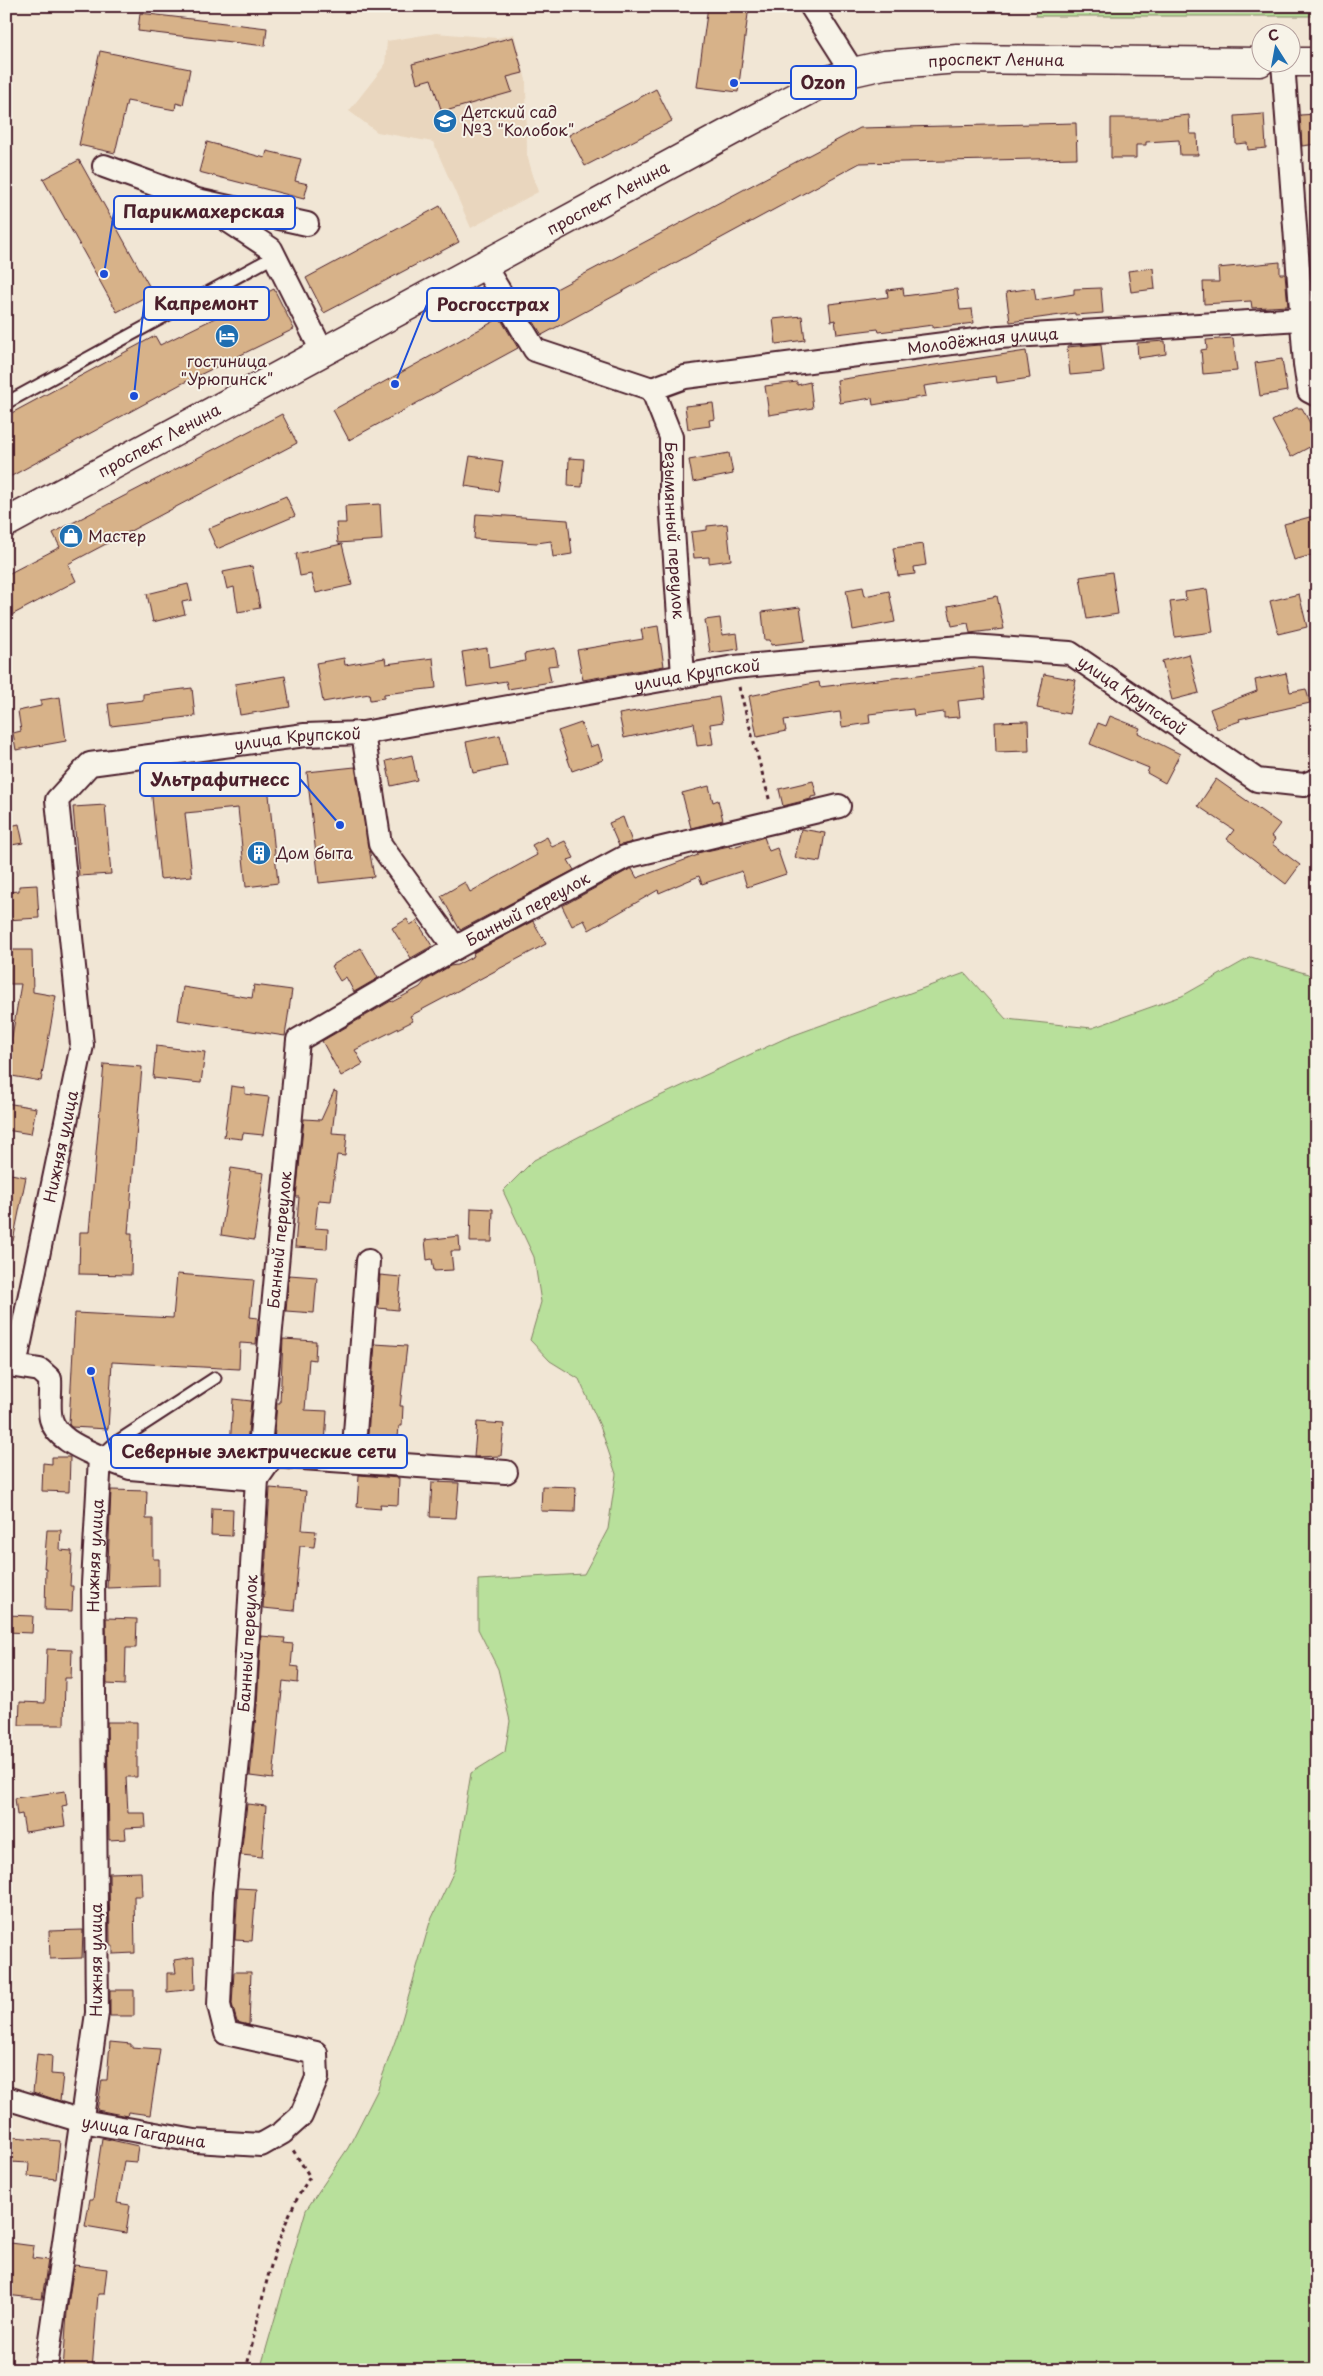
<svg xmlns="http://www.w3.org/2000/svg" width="1323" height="2376" font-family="'Playpen Sans',sans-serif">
<rect width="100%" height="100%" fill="#f1e6d5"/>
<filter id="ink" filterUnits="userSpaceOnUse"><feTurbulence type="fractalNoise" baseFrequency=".02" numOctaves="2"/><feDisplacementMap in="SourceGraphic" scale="10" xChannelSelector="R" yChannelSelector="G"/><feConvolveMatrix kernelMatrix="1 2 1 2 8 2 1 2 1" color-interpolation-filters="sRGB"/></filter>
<g filter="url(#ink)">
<!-- built -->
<path fill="#e9d6be" d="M436 33 497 38 514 34 526 80 527 155 538 192 471 228 433 142 377 132 349 111 385 65 387 41Z"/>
<!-- green -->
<path fill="#b8e09b" stroke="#818063" d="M1038 6H1234L1235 12H1317V16H1036Z
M1251 957 1308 974 1317 983V2370H260L306 2210 348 2148 377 2091 398 2033 430 1922 455 1869 471 1773 505 1752 510 1721 498 1669 478 1629V1580L584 1574 608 1529 616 1474 600 1426 579 1379 550 1361 530 1340 541 1302 534 1257 503 1191 534 1160 636 1107 786 1038 965 973 1006 1019 1092 1028 1182 996Z"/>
<!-- building -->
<path fill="#d7b289" stroke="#4a1f2b" d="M708 6H749L738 92 697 87Z
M140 13 267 28 265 46 138 31Z
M513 37 523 73 507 77 512 92 442 112 431 79 417 83 412 64Z
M100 51 190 69 183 105 176 103 175 110 127 101 115 153 79 145Z
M656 89 672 121 585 166 569 135Z
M1264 114 1266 148 1248 150 1247 143 1236 144 1235 116Z
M1317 114V144L1302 146 1300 115Z
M1189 115 1190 134H1197L1198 155H1180L1179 140 1146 142V145H1136V158H1111V118H1162Z
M1076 123 1077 158 860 163 542 335 524 306 860 128Z
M207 142 265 158 267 151 301 159 295 181 308 184 304 199 199 172Z
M79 160 153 293 117 312 43 179Z
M440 206 459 242 324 313 306 278Z
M1280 262V274H1285L1288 306 1252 308 1251 301 1204 304 1203 282H1219L1218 268Z
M1153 268 1155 289 1131 292 1128 271Z
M1317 271V304H1314L1311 272Z
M903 288 904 296 957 289 960 310 972 309 974 323 933 328V325L879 332 878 329 837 334 835 320 831 321 829 304 888 297 887 290Z
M1034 288 1036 300 1074 294V289L1101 288 1103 313 1075 315V313L1010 322 1006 292Z
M274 289 294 329 181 384 6 479V416L155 336 160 345Z
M802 316 805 340 776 344 773 319Z
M500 318 518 348 349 440 333 410Z
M1233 338 1237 371 1203 374 1201 350 1207 349 1206 340Z
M1165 341 1166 354 1138 358 1137 343Z
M1101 344 1104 372 1070 375 1067 347Z
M1026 351 1030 378 997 383 996 376 924 386 926 396 873 405 872 398 840 403 837 380Z
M1282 359 1287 391 1260 396 1255 363Z
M797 382V385L810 382 813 408 769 415 765 386Z
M713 403 715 419 709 420 710 426 688 429 685 406Z
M1296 408H1302L1317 436V443L1291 457 1272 421Z
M282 414 297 443 68 564 76 581 6 618V575L60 547 53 533Z
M729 453 733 474 693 482 689 460Z
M470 456 503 461 498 491 465 486Z
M569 458 584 459 582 487 568 486Z
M286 496 295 516 217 549 208 529Z
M380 504 382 540 338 543 336 523H346L345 506Z
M476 514 568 520 572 554 553 557 551 541 537 543 474 539Z
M1317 515V541L1313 542 1316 554 1294 560 1284 524Z
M727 524 731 560 709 563V557L694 558 691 532 707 530V526Z
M342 544 352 585 316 593 311 574 300 576 296 554Z
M923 544 926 565 914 567 915 574 898 576 893 548Z
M252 566 260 608 238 612 234 587 227 589 223 572Z
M1112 572 1118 614 1087 619 1080 577Z
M188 584 192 600 182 602 185 614 153 622 147 594Z
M863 587 865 596 889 591 895 622 853 630 846 590Z
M1207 589 1213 632 1175 637 1170 602 1186 600 1185 592Z
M1299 594 1307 627 1278 634 1270 601Z
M997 596 1004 629 970 633 968 623 952 626 948 606Z
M800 607 805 641 771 645 770 640H765L762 612Z
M720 618 722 635 737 633 739 649 710 653 705 620Z
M658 626 664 666 583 680 577 650 643 639 641 629Z
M487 648 489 668 525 661 524 654 555 648 558 665 548 666 551 682 508 689 506 681 467 687 462 652Z
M1189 654 1199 693 1172 700 1162 661Z
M344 658 345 665 385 658 386 664 433 658 436 688 384 694V698L370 700 369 694 323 702 316 663Z
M983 667 986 698 958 701 960 717 944 718V712L914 716 913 709 869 714 870 723 842 727 840 712 784 720 786 731 757 737 749 696 819 682 820 687Z
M1286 673 1290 692 1306 689 1310 703 1239 719 1240 721 1217 729 1210 709 1257 691 1255 680Z
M1044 674 1076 680 1069 714 1037 708Z
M285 676 290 707 240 715 235 684Z
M192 688 195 716 111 726 108 704 143 700V694Z
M60 697 66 741 16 750 13 733 21 731 18 711 41 706V700Z
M719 697 723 722 710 724 713 744 697 746 694 723 624 738 619 714Z
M1110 716 1140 728 1138 733 1180 754 1165 783 1147 773 1149 768 1090 744 1098 723 1106 726Z
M1028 721 1029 751 996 752 995 722Z
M581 723 590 747 598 744 603 760 572 771 558 731Z
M500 735 507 766 473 773 466 742Z
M412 755 417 780 391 786 386 761Z
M355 767 374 877 319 883 307 772Z
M267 775 278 883 246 887 238 808 185 813 192 876 160 879 151 787Z
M1216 779 1280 824 1271 836 1275 839 1272 844 1300 865 1286 884 1227 839 1234 830 1198 806Z
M813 781 817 796 811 797V799L783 806 779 789Z
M709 786 713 802 718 800 723 820 691 828 682 793Z
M105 805 111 874 79 876 73 807Z
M623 817 632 842 619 846 609 823Z
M19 824 23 843 6 846V827Z
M801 829 825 833 820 862 795 858Z
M547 837 552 847 565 841 574 858 568 860 574 870 460 930 441 896 465 882 470 892 537 855 532 845Z
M764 837 769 851 777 848 786 874 747 887 742 871 702 884 699 876 659 893 658 890 589 930 584 920 572 926 562 906 630 869H632L637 878 698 855 697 853 729 846 730 848Z
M37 885 39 918 6 920V892L19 891V886Z
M407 919 410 925 417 921 432 946 411 958 392 928Z
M533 921 546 944 410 1016 413 1021 355 1050 363 1064 341 1076 322 1041 391 1001 392 1002 420 987 425 981 450 966 457 965 474 956 473 953Z
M361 948 378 978 354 992 346 977 340 981 331 966Z
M10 950H32L33 992 56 996 41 1081 6 1075V1054H9L21 984H10Z
M254 985 292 990 285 1036 178 1020 183 987 252 998Z
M156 1046 205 1052 201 1083 153 1078Z
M104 1064 142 1067 128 1233H132L131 1275 79 1274 80 1232H89Z
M231 1086 245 1088V1094L269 1097 263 1135 243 1133 242 1139 224 1137Z
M334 1091 337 1092 332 1133 347 1134 345 1156 337 1155 331 1201 318 1200 315 1228 328 1229 327 1249 295 1247 299 1197H296L304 1119 321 1120Z
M6 1103 36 1108 31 1134 6 1130Z
M231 1168 264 1173 254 1240 221 1235Z
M6 1173 26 1177 13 1241H6Z
M471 1208 493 1209 492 1242H470Z
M459 1236 460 1251H451L453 1270 434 1271 432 1259 427 1260 425 1240Z
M177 1274 254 1280 250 1317 258 1318 256 1344 240 1343 239 1369 112 1362 108 1429 71 1427 69 1424 75 1313 173 1318Z
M289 1275 317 1277 314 1313 286 1311Z
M380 1275 401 1277 398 1310 378 1308Z
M283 1339 316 1341 315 1360 309 1359 305 1410 327 1411 325 1445 274 1441 277 1403H280Z
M375 1344 407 1346 400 1406H403L402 1426H399L397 1449 367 1448Z
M233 1399 251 1401 245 1465 190 1460 191 1446 230 1448Z
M477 1422 504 1424 501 1456 474 1457Z
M52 1457H70L69 1492 42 1491 43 1463 52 1464Z
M359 1475 399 1478 398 1505 380 1504 381 1509 357 1507Z
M432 1482 459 1483 456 1518 430 1517Z
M542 1486 576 1487 575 1512 541 1511Z
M270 1488 306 1491 302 1530 316 1531 314 1547 300 1546 294 1611 263 1608Z
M111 1490 147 1491 146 1519H153V1559H159V1586L107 1588Z
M212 1508 233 1509 232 1536 211 1535Z
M47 1530H61L60 1550 72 1551 70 1586H73L72 1611 45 1610 46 1568H44Z
M6 1615 33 1616 32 1633 6 1632Z
M106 1618 137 1619 136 1648H126L125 1685 107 1684Z
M261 1636 285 1638 284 1643 293 1644 291 1666 299 1667 298 1683 283 1681 273 1779 250 1776 257 1705Z
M47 1649 72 1650 71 1678H65L64 1725H19L20 1702 45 1703Z
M107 1722H137V1777H126L128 1813H145L146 1827 125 1828 126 1839 109 1840Z
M65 1791 67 1805 62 1806 65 1826 25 1832 22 1814 17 1815 15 1798Z
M247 1804 266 1806 262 1857 241 1855Z
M141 1872 142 1896H134L135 1953 113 1954V1946H110L109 1873Z
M238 1888 256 1889 252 1941 235 1940Z
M83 1930 82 1958 50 1959 49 1931Z
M194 1957 195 1989 167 1992V1973H176L174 1960Z
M234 1972H251L249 2025 237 2022 232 2004Z
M110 1990H134V2016H110Z
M110 2042 131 2044V2047L160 2049 150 2115 128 2112 127 2116 97 2110 102 2080H107Z
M37 2054 52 2056 51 2074 63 2075 60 2101 33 2092Z
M13 2137 60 2141 56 2179 28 2176 29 2163 10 2162Z
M102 2138 138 2146 136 2162 124 2161 117 2203 130 2205 126 2233 85 2226 90 2199H93Z
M11 2243 34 2246 32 2258 48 2260 42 2299 6 2295V2254L10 2255Z
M74 2265 107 2269 104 2294H98L92 2370H63L67 2312Z"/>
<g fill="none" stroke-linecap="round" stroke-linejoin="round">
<!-- service casing -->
<g stroke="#4a1f2b" stroke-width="15">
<path id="service" d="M6 403 275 256
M100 1457 115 1443 215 1378"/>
</g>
<!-- minor casing -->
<g stroke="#4a1f2b" stroke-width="26">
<g id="minor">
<path d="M811 6 853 72"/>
<path d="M1283 62 1305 364 1309 391 1317 395"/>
<path d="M104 166 197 200 307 224"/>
<path d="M209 208 271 249 322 351"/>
<path d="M483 264 535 350 652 389"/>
<path id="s1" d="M652 389 685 377 999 337 1317 318"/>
<path id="s2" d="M652 389 671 437V501L683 675"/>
<path d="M363 733 380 844 455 948"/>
<path d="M100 1457 130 1468 257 1479 273 1456 506 1472"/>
<path d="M353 1460 368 1261"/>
<path id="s3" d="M6 2098 82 2121 195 2141 261 2145 282 2133 301 2116 317 2078 316 2053 226 2033 219 2005 224 1893 244 1704 257 1479 298 1040 455 948 625 857 839 806"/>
<path id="s4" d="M46 2367 97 2013 93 1584 100 1457C83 1449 56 1439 51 1419 48 1407 51 1391 50 1379L40 1370 15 1366 82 1045 57 800 90 764 305 735 363 733 734 667 972 646 1070 653 1257 780 1304 785 1317 780"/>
</g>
</g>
<!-- secondary casing -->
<g stroke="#4a1f2b" stroke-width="31">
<g id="secondary">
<path d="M1290 62H1317"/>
<path id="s5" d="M6 523 741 126 829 80 853 72 884 65 958 59 1260 62"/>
</g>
</g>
<!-- path -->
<path stroke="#4a1f2b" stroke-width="3" stroke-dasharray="4 4" stroke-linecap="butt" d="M739 687 770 802
M246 2370C262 2304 272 2234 310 2177L293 2150"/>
<!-- service -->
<use href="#service" stroke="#f7f3e8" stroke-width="11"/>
<!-- minor -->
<use href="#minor" stroke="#f7f3e8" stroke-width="22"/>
<!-- secondary -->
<use href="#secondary" stroke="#f7f3e8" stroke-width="28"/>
</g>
</g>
<!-- icons -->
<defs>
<g id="school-disc" transform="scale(1.25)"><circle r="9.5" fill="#1f6fb2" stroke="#f7f3e8"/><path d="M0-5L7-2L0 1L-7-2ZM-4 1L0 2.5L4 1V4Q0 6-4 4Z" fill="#fff"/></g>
<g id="hotel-disc" transform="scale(1.25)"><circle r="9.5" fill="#1f6fb2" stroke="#f7f3e8"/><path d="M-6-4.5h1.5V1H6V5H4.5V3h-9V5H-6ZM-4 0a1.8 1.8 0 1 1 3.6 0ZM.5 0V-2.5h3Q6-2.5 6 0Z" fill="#fff"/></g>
<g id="shop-disc" transform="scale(1.25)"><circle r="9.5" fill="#1f6fb2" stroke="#f7f3e8"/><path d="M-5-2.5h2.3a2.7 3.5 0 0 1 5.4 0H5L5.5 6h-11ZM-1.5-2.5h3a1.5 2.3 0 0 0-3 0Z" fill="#fff"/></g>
<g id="building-disc" transform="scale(1.25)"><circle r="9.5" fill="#1f6fb2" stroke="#f7f3e8"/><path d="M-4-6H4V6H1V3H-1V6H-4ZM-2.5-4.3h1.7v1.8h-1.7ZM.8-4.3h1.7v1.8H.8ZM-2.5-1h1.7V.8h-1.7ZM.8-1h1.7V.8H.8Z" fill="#fff"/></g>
</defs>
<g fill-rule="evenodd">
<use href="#school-disc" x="445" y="121"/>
<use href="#hotel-disc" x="227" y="336"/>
<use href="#shop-disc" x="71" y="536"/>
<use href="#building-disc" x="259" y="853"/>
</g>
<g text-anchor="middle" stroke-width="4" stroke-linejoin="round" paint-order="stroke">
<!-- street labels -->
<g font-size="16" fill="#4a1f2b" stroke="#f7f3e8">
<text dy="6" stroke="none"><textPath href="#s5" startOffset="1104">проспект Ленина</textPath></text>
<text dy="6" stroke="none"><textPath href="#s5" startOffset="684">проспект Ленина</textPath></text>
<text dy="6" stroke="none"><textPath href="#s1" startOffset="335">Молодёжная улица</textPath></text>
<text dy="6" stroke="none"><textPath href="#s5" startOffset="174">проспект Ленина</textPath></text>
<text dy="6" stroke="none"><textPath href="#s2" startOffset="145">Безымянный переулок</textPath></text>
<text dy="6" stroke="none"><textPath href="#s4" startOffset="2294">улица Крупской</textPath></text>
<text dy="6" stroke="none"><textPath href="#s4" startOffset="2744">улица Крупской</textPath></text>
<text dy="6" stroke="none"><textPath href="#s4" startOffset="1889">улица Крупской</textPath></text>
<text dy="6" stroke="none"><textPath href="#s3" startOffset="1730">Банный переулок</textPath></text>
<text dy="6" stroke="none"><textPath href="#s4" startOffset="1281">Нижняя улица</textPath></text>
<text dy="6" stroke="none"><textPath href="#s3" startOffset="1265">Банный переулок</textPath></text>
<text dy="6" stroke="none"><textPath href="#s4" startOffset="815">Нижняя улица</textPath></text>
<text dy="6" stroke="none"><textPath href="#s3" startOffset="860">Банный переулок</textPath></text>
<text transform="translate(96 1960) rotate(-90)" y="6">Нижняя улица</text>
<text dy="6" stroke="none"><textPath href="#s3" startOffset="142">улица Гагарина</textPath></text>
</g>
<!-- poi labels -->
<g font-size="16" fill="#4a1f2b" stroke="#f7f3e8" text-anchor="start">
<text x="462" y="118">Детский сад<tspan x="462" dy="18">№3 "Колобок"</tspan></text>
<text x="227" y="367" text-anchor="middle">гостиница<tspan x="227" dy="18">"Урюпинск"</tspan></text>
<text x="88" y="542">Мастер</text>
<text x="276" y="859">Дом быта</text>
</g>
</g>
<!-- callouts -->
<path fill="none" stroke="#1d4ed8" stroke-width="2" d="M734 83L791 83M104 274L114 212M134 396L144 304M395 384L427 304M340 825L300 779M91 1371L111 1452"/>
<g fill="#1d4ed8" stroke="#f7f3e8" stroke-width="2">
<circle cx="734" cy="83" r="5"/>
<circle cx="104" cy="274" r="5"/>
<circle cx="134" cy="396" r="5"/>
<circle cx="395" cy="384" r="5"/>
<circle cx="340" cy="825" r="5"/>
<circle cx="91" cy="1371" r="5"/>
</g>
<g fill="#f7f3e8" stroke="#1d4ed8" stroke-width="2">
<rect x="791" y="66" width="65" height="33" rx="5"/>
<rect x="114" y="196" width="181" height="33" rx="5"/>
<rect x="144" y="287" width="125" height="33" rx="5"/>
<rect x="427" y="288" width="132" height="33" rx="5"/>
<rect x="140" y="763" width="160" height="33" rx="5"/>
<rect x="111" y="1435" width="296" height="33" rx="5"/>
</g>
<g font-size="18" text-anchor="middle" font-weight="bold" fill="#4a1f2b">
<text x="823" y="89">Ozon</text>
<text x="204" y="218">Парикмахерская</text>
<text x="206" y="310">Капремонт</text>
<text x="493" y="311">Росгосстрах</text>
<text x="220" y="786">Ультрафитнесс</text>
<text x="259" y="1458">Северные электрические сети</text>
</g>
<!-- margin -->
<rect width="1323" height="2376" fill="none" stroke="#f7f3e8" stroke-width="25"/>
<rect x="12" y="12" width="1298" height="2351" fill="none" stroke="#4a1f2b" stroke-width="2" filter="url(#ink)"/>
<!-- north arrow -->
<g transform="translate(1276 48) rotate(349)"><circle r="24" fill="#f7f3e8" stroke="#b29e9c"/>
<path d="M0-4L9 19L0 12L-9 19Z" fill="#1f6fb2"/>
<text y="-8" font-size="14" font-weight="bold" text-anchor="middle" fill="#4a1f2b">С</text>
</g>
</svg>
